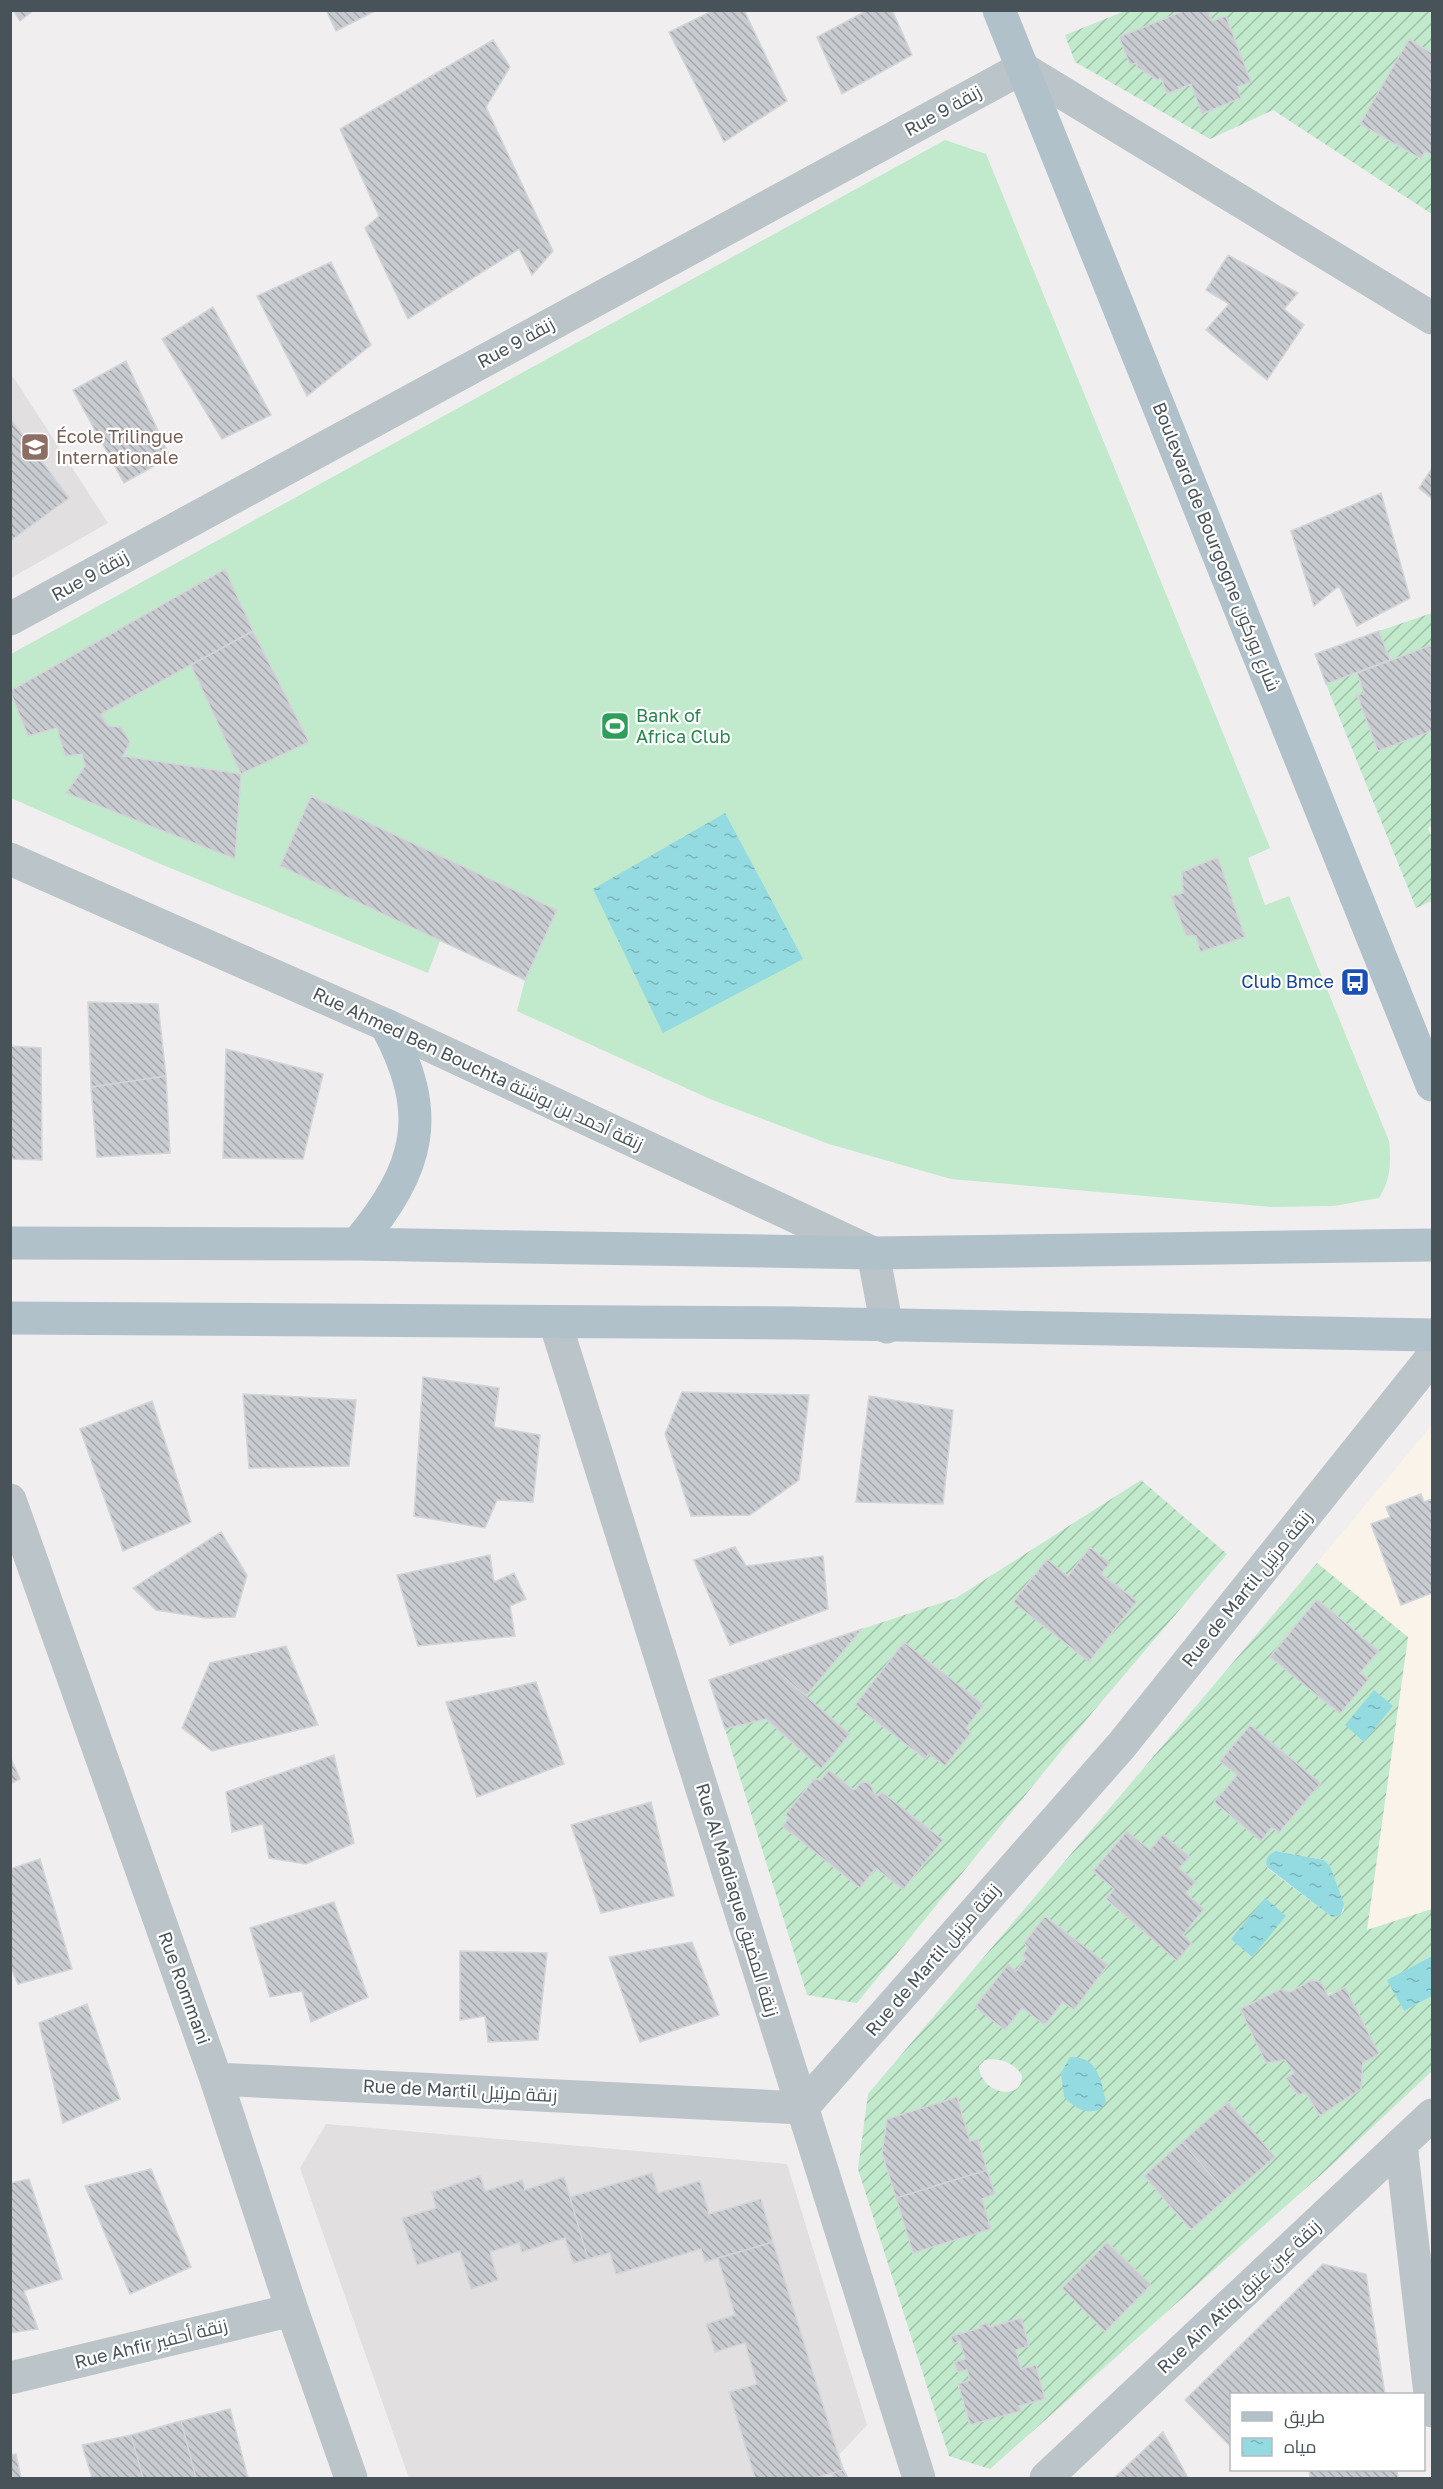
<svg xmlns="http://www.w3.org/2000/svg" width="1443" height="2489" font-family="'Golos Text',Cairo,sans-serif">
<defs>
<pattern id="garden-furrows" width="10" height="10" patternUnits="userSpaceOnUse" patternTransform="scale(1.5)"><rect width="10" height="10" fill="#c1e9cb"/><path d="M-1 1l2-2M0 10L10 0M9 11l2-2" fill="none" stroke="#9fbfa8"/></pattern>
<pattern id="water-ripples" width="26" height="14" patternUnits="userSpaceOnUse" patternTransform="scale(1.5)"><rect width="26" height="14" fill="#93dbe1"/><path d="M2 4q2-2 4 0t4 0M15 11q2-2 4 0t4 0" fill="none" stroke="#7ab4b9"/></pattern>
<pattern id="building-back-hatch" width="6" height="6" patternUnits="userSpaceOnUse" patternTransform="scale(1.5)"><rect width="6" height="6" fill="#c8cbcf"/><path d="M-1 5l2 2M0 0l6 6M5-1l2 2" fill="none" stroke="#a4a7ab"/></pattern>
</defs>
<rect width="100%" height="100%" fill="#f0eeef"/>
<!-- commercial -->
<path fill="#faf3e9" d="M1432 1425V1909L1367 1930 1408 1637 1317 1563Z"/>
<!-- education -->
<path fill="#e1dfe0" d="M10 372 108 523 11 578H10Z
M326 2124 787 2164 867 2425 839 2455 848 2478H409L300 2168Z"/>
<!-- grass -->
<path fill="#c1e9cb" d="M945 140 986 154 1270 848 1248 858 1265 905 1289 896 1389 1141C1391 1163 1391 1179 1379 1198L1334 1206 1273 1207 951 1179 829 1144 710 1099 517 1011 525 980 440 941 428 973 158 863 11 798V654Z"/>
<!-- garden -->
<path fill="url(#garden-furrows)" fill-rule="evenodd" d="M1125 11H1186L1119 37 1130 65 1136 63 1138 68 1157 80 1161 78 1167 93 1191 84 1203 113 1241 98 1208 11H1431L1432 53 1409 39 1361 124 1420 159 1425 151 1432 155V214L1273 110 1210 139 1075 62 1065 35Z
M1432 613V648L1431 645 1390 660 1379 631Z
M1357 673 1364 693 1358 695 1379 751 1432 731V826L1428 828 1432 838V901L1416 908 1326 684Z
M1141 1480 1227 1554 1091 1714 857 2003 807 1995 725 1729 766 1719 821 1769 850 1734 806 1696 862 1629 956 1598ZM1090 1548 1110 1563 1101 1574 1136 1601 1089 1662 1013 1602 1047 1559 1068 1576ZM855 1705 966 1728 971 1733 945 1766 929 1754 924 1759Z
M1317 1563 1408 1637 1367 1930 1432 1909V1956L1388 1980 1404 2011 1432 1996V2071L1332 2165 990 2469 949 2456 858 2169 868 2094ZM1317 1599 1379 1651 1360 1673 1368 1680 1340 1714 1270 1657ZM1250 1725 1321 1783 1280 1833 1272 1827 1261 1840 1214 1802 1237 1775 1220 1761ZM1127 1831 1150 1850 1189 1857 1179 1868 1196 1882 1186 1893 1204 1909 1183 1935 1192 1943 1178 1961 1106 1900 1114 1889 1093 1871ZM1277 1851 1324 1860 1330 1866 1344 1910 1341 1915 1331 1916 1267 1868ZM1028 1947 1108 1965 1074 2010 1063 2002 1045 2025 1022 2008 1005 2030 975 2007 1008 1964 1016 1971 1026 1958 1022 1954ZM1345 1987 1379 2054 1297 2095 1287 2079 1294 2073 1285 2060 1240 2009 1281 1989C1302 1998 1325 1998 1345 1987ZM985 2060C998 2057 1016 2063 1022 2076 1022 2103 980 2093 979 2066ZM956 2097 970 2141 978 2139 995 2194 982 2199 882 2153 887 2119ZM1228 2102 1275 2157 1190 2230 1144 2176ZM1107 2242 1151 2285 1105 2332 1062 2288ZM1021 2318 1029 2346 1016 2350 1021 2369 1036 2365 1045 2399 1019 2406 1020 2411 970 2425 958 2384 970 2380 967 2370 958 2372 954 2362 965 2359 960 2341 953 2344 952 2337 981 2328 980 2325 988 2323 990 2327Z"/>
<!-- water -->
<path fill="url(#water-ripples)" d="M725 813 803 959 663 1033 593 889Z
M1374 1690 1393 1706 1364 1742 1345 1725Z
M1276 1851 1324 1860 1330 1866 1344 1904 1341 1915 1332 1917 1267 1867C1265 1858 1268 1855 1276 1851Z
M1265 1898 1286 1916 1252 1957 1231 1939Z
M1432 1956V1996L1404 2011 1387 1980Z
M1070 2057C1099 2057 1101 2081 1106 2102L1101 2109C1086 2115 1075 2108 1064 2097L1061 2073Z"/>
<!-- building -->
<path fill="url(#building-back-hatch)" stroke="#d3d5d9" stroke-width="1.5" d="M13 10H34L20 21Z
M326 10H377L336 31Z
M714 10H744L787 101 724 142 669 32Z
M868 10H892L912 55 842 94 817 37Z
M1186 10H1208L1212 21 1226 16 1251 82 1237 87 1241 98 1202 114 1191 84 1167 94 1161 78 1157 80 1138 68 1136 63 1130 65 1119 37Z
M1409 39 1432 53V155L1425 151 1421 159 1360 124Z
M493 40 510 67 486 107 553 251 532 275 519 249 408 319 365 228 379 216 340 129Z
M1228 255 1298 293 1284 309 1304 325 1267 380 1206 330 1229 304 1206 290Z
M331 262 371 345 307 396 257 296Z
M213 307 271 415 222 439 162 339Z
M126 361 170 457 124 483 73 390Z
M10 418 69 498 10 541Z
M1432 468V499L1419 488Z
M1381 493 1410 598 1357 626 1339 586 1314 606 1291 531Z
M225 569 253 631 101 714 108 726 121 727 130 742 123 756 241 774 235 859 66 793 85 766 82 754 65 756 57 728 28 736 10 691Z
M253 631 309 742 241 774 191 665Z
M1379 631 1390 660 1326 684 1315 654Z
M1431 645 1432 731 1378 751 1357 695 1364 693 1357 673Z
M311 796 557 910 525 980 280 866Z
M1218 857 1245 937 1200 952 1196 936 1186 935 1171 896 1183 893 1182 872Z
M88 1002 158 1004 166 1076 91 1087Z
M10 1046 41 1048 42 1160 10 1159Z
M226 1049 323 1074 303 1159 223 1158Z
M166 1076 170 1153 97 1157 91 1087Z
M423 1377 499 1388 494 1427 540 1435 533 1502 497 1500 485 1528 414 1516Z
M682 1392 809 1395 799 1480 750 1515 691 1516 665 1434Z
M243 1394 356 1400 349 1466 249 1468Z
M869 1396 953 1410 943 1504 856 1502Z
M152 1401 191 1522 123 1551 80 1429Z
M1421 1494 1424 1502 1432 1499V1593L1401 1605 1371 1524 1390 1517 1386 1507Z
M221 1532 247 1575 235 1617 206 1618 156 1610 133 1588Z
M735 1547 746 1566 823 1556 828 1609 730 1645 694 1560Z
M1090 1547 1110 1563 1101 1574 1137 1601 1089 1662 1013 1602 1047 1559 1068 1576Z
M490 1555 494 1582 514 1573 526 1599 510 1606 515 1636 418 1646 397 1575Z
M1317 1599 1379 1651 1360 1673 1369 1679 1340 1714 1270 1657Z
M862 1629 806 1696 765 1661Z
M904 1642 984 1705 966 1728 971 1733 945 1766 929 1754 925 1759 855 1705Z
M286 1646 318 1725 212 1751 182 1728 210 1663Z
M765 1661 850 1734 821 1769 766 1719 725 1729 709 1680Z
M536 1682 564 1764 477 1797 446 1702Z
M1250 1725 1321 1783 1279 1833 1272 1827 1261 1841 1214 1802 1237 1775 1220 1761Z
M334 1755 354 1843 306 1864 269 1858 263 1824 232 1832 226 1792Z
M10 1756 20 1779 10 1784Z
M829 1770 854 1790 862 1782 870 1783 874 1793 878 1796 882 1792 943 1840 903 1890 876 1868 860 1888 782 1826 789 1818 785 1815 815 1778 820 1781Z
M651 1802 674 1896 601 1913 571 1825Z
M1127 1831 1150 1850 1163 1834 1190 1857 1179 1868 1196 1882 1186 1893 1204 1909 1183 1935 1192 1943 1177 1961 1106 1899 1114 1889 1093 1871Z
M40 1859 72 1969 18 1984 10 1966V1869Z
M334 1902 368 1997 311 2022 302 1991 270 1997 250 1928Z
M1045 1916 1108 1965 1074 2010 1063 2002 1045 2025 1022 2008 1005 2030 975 2007 1008 1964 1016 1971 1026 1958 1022 1955 1028 1947 1024 1943Z
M692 1942 719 2015 640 2042 609 1957Z
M460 1951 547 1953 538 2040 488 2042 485 2016 460 2020Z
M1312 1980 1321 1982 1328 1996 1345 1987 1379 2054 1363 2063 1361 2089 1320 2116 1305 2092 1298 2096 1286 2078 1294 2073 1285 2060 1266 2063 1240 2009 1281 1989 1290 1992Z
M87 2004 120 2099 63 2123 39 2023Z
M957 2097 970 2141 978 2139 987 2170 896 2198 882 2153 887 2119Z
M1228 2102 1275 2157 1229 2196 1182 2142Z
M1182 2142 1229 2196 1191 2230 1144 2176Z
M151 2169 191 2267 130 2294 85 2186Z
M987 2170 995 2194 982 2199 991 2229 913 2253 896 2198Z
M652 2173 658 2193 700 2181 709 2214 761 2199 773 2242 705 2262 701 2249 616 2274 610 2253 588 2259 570 2197Z
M480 2176 485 2191 522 2180 525 2190 564 2177 588 2259 573 2263 565 2238 522 2252 519 2243 490 2252 498 2280 471 2289 460 2251 417 2265 402 2218 436 2208 432 2192Z
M29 2179 62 2279 24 2291 38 2329 10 2333V2183Z
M773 2242 843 2470 815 2478H755L729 2392 757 2384 745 2343 715 2352 706 2324 735 2315 718 2258Z
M1107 2242 1151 2285 1105 2332 1062 2288Z
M1323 2264 1366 2274 1385 2394H1232V2448L1185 2400Z
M1021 2318 1029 2346 1016 2350 1021 2369 1036 2365 1045 2399 1019 2406 1021 2411 970 2425 958 2384 970 2380 967 2370 958 2372 954 2362 965 2359 960 2341 953 2344 951 2336 981 2328 980 2325 988 2323 990 2327Z
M230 2409 248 2478H196L181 2421Z
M181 2421 196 2478H143L131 2435Z
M1163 2432 1188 2478H1114Z
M131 2435 143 2478H92L82 2445Z
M16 2454 21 2478H10V2455Z
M843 2470 848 2478H833L832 2473Z
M1309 2470H1397L1398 2478H1310Z"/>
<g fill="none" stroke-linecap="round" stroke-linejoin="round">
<!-- minor -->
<path stroke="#bbc4c9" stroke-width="33" d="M10 619 1022 68 1432 318
M10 859 386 1025 873 1253 887 1327
M555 1322 919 2478
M10 1500 216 2079 292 2310 351 2478
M216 2079 802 2108 1121 1746 1432 1357
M1401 2144 1432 2411
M10 2378 292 2310
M1046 2478 1432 2115"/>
<!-- major -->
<path stroke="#b1c1ca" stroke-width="33" d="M999 10 1432 1085
M10 1243 357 1244 873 1253 1432 1245
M357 1244C421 1167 434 1114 386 1025
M10 1318 794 1323 1432 1335"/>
</g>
<!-- icons -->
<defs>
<g id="school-square" transform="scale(1.5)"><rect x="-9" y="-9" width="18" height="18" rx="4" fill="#8d6e63" stroke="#fff"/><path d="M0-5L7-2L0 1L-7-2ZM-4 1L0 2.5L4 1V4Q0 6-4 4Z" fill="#fff"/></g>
<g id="stadium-square" transform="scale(1.5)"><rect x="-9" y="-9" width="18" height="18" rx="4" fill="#2e9e5b" stroke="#fff"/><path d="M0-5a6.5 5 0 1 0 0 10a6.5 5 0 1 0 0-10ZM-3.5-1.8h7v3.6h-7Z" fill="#fff"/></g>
<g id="bus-square" transform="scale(1.5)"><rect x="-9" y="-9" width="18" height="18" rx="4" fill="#1a4fb4" stroke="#fff"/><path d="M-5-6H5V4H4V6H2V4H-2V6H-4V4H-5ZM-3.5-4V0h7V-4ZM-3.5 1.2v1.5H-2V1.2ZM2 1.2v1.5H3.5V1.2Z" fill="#fff"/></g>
</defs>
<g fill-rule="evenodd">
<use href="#school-square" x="35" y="447"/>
<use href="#stadium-square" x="615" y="726"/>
<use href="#bus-square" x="1355" y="982"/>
</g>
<g text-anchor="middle" stroke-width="4.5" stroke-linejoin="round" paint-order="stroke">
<!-- street labels -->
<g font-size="18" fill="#485359" stroke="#fff">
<text transform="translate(943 111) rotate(-29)" y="6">Rue 9 زنقة</text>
<text transform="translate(516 343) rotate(-29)" y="6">Rue 9 زنقة</text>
<text transform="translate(1216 547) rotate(68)" y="6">Boulevard de Bourgogne شارع بوركون</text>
<text transform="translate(90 576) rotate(-29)" y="6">Rue 9 زنقة</text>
<text transform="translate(478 1069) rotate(25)" y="6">Rue Ahmed Ben Bouchta زنقة أحمد بن بوشتة</text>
<text transform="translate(1247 1589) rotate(-51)" y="6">Rue de Martil زنقة مرتيل</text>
<text transform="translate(737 1900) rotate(73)" y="6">Rue Al Madiaque زنقة المضيق</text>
<text transform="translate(933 1960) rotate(-49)" y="6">Rue de Martil زنقة مرتيل</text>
<text transform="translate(184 1988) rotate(70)" y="6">Rue Rommani</text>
<text transform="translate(460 2091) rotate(3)" y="6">Rue de Martil زنقة مرتيل</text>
<text transform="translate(1239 2297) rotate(-43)" y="6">Rue Ain Atiq زنقة عين عتيق</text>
<text transform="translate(151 2344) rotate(-14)" y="6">Rue Ahfir زنقة أحفير</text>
</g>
<!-- education labels -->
<g font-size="18" fill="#785e54" stroke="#fff" text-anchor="start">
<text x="56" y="443">École Trilingue<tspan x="56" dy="21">Internationale</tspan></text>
</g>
<!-- leisure labels -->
<g font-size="18" fill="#27864d" stroke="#fff" text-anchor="start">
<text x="636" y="722">Bank of<tspan x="636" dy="21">Africa Club</tspan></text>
</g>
<!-- transit labels -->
<g font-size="18" fill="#164399" stroke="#fff" text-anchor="end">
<text x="1334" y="988">Club Bmce</text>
</g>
</g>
<!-- border -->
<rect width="1443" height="2489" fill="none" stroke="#485359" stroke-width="24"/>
<!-- legend -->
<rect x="1230" y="2393" width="195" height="78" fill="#ffffff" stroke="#b6babd" stroke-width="1.5"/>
<rect x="1242" y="2412" width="30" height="9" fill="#b1c1ca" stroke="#b6babd" stroke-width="1.5"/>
<text x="1284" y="2423" font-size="18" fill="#485359">طريق</text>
<rect x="1242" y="2438" width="30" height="18" fill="url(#water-ripples)" stroke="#b6babd" stroke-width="1.5"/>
<text x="1284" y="2453" font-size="18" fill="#485359">مياه</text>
</svg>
